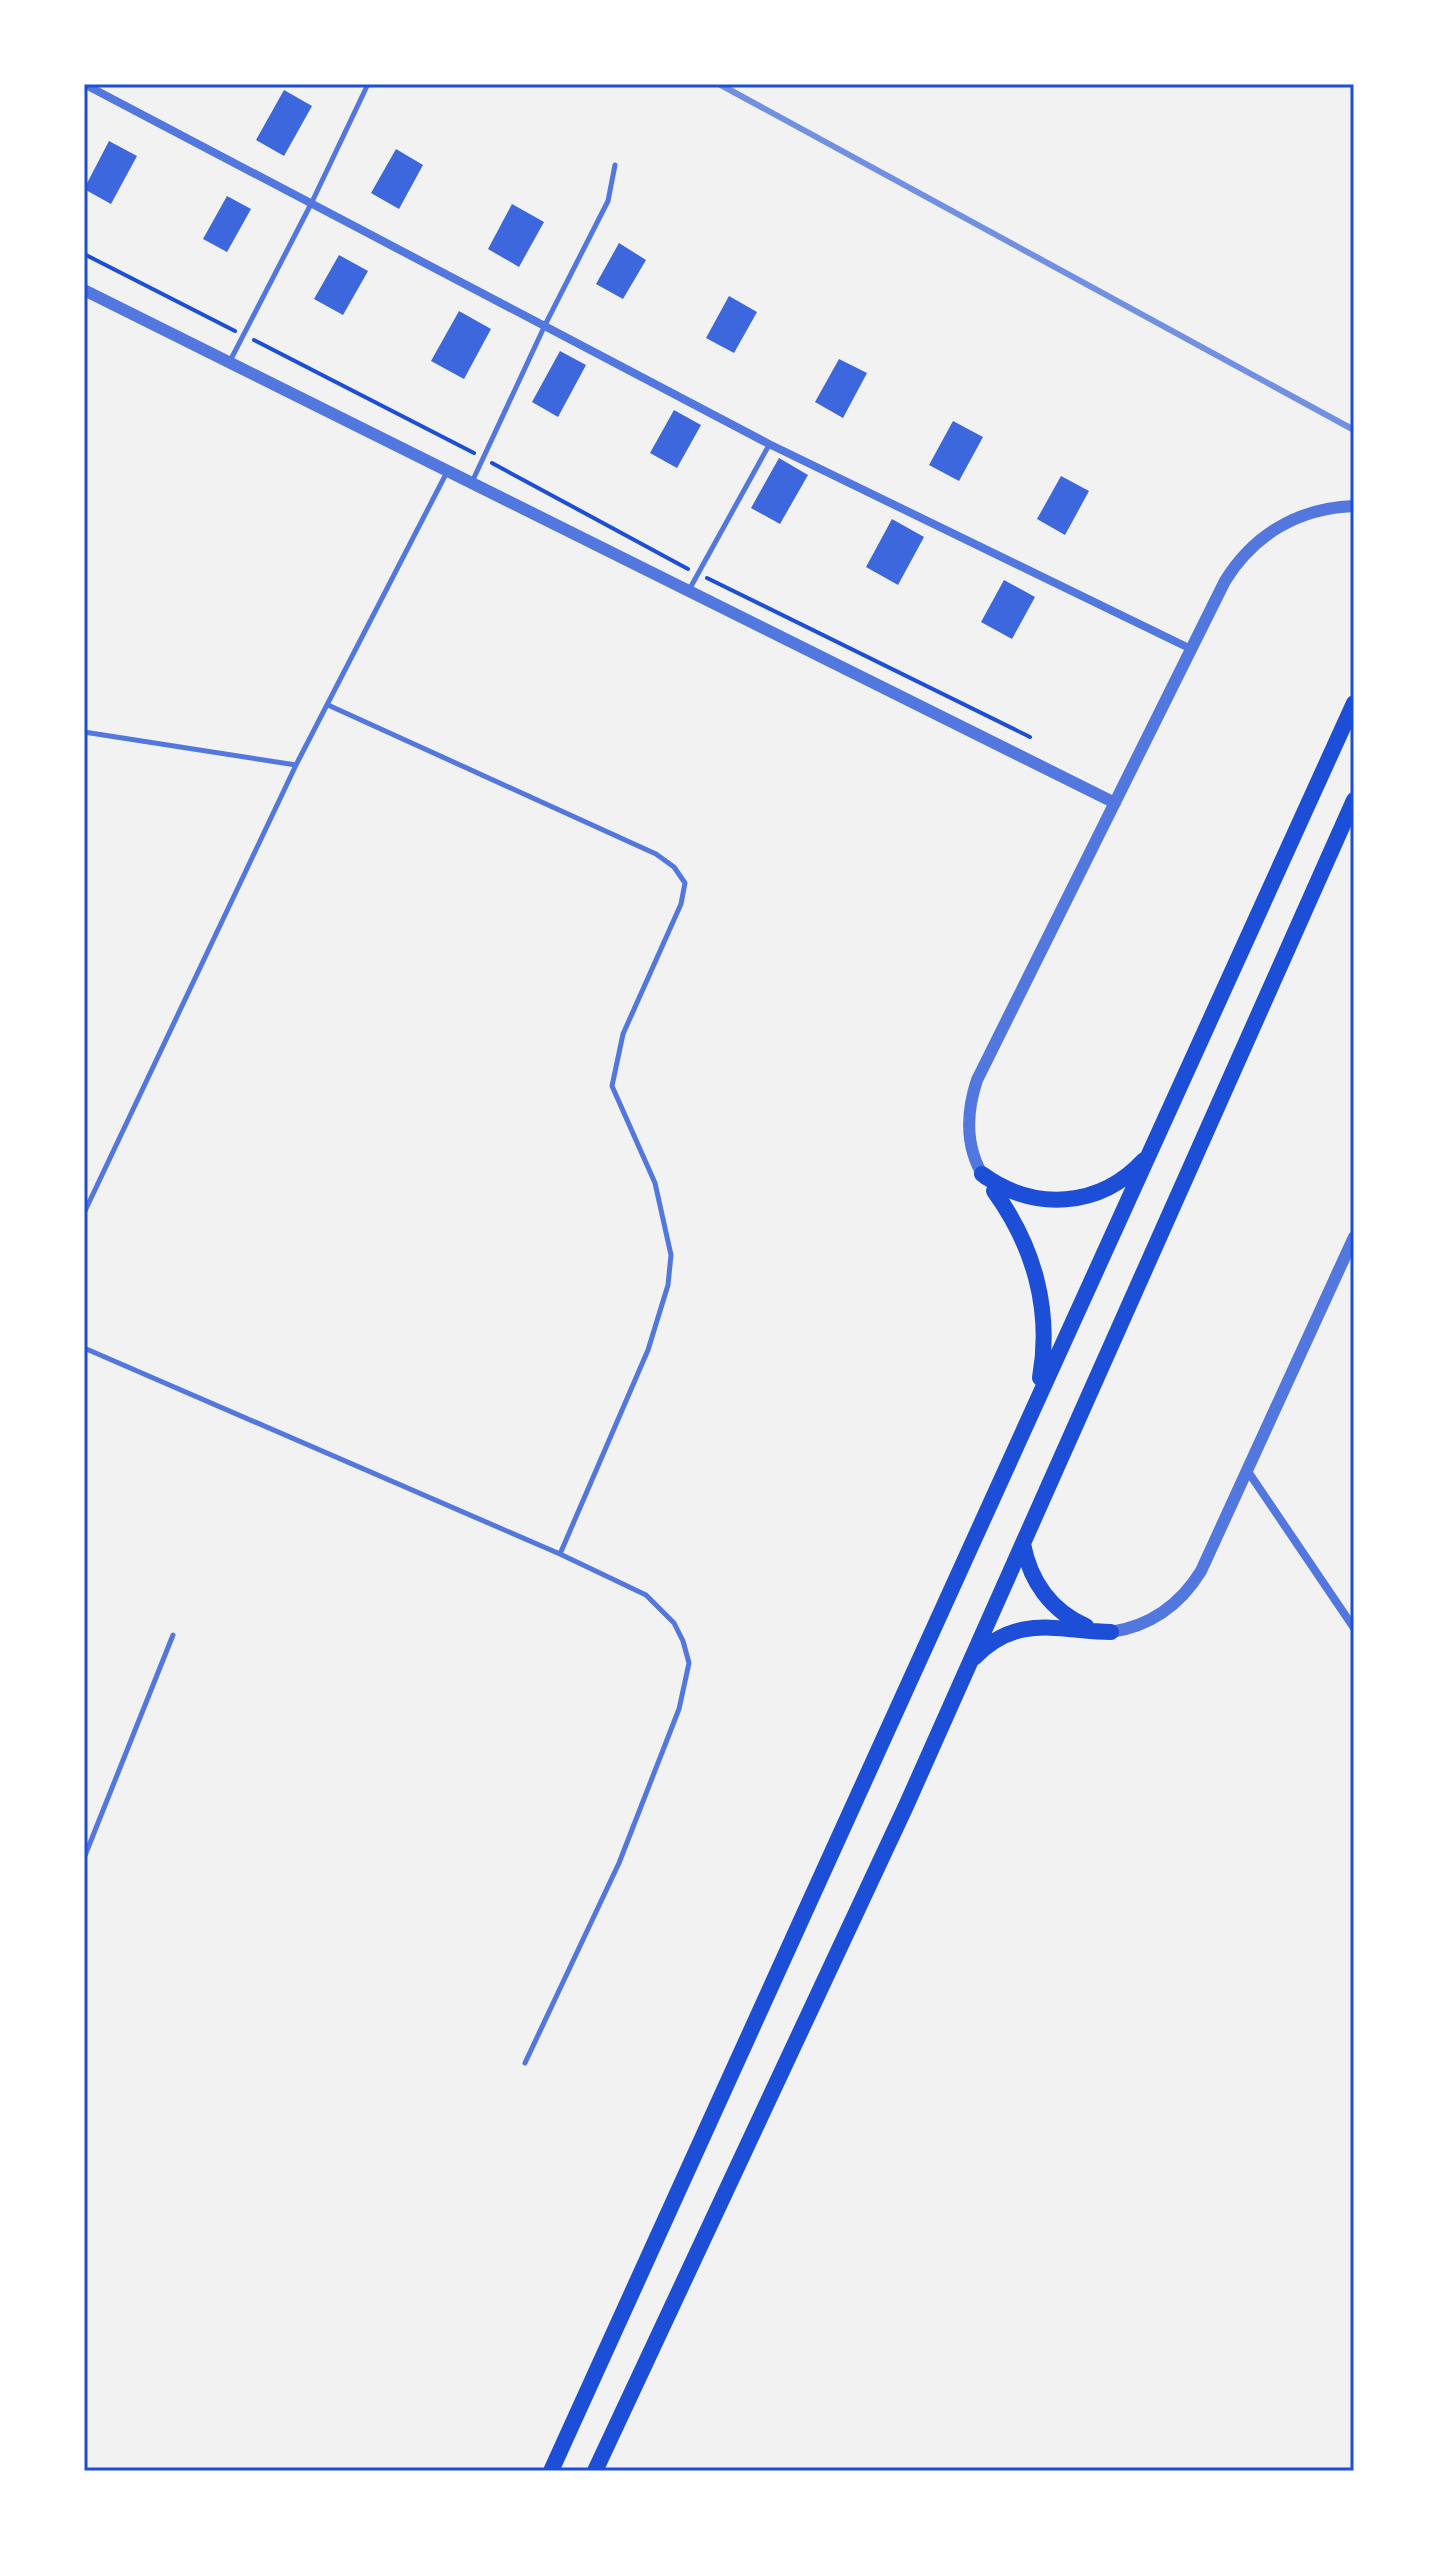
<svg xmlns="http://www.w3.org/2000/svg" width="1438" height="2555" font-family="Ubuntu,sans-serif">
<rect width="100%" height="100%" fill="#f2f2f2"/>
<!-- building -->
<path fill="#3d67dc" d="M284 90 312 106 284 156 256 140Z
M109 141 137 156 111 204 84 189Z
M396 149 423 165 399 209 371 193Z
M227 196 251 209 227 252 203 239Z
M512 204 544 222 519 267 488 249Z
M619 243 646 260 623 299 596 284Z
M339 255 368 271 343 315 314 299Z
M729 296 757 312 734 353 706 338Z
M459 311 491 329 464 379 431 361Z
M560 351 586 365 558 417 532 402Z
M839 359 867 373 843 418 815 402Z
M674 410 701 425 677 468 650 453Z
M953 421 983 437 959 481 929 465Z
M779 458 808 475 780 524 751 508Z
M1061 476 1089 491 1065 535 1037 519Z
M892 519 924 537 898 585 866 567Z
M1004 580 1035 597 1012 639 981 622Z"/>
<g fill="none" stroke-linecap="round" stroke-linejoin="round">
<!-- path -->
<path stroke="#1d4ed8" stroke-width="4" d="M84 254 235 331
M254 340 474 453
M492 463 688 569
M707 578 1030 737"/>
<!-- service -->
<path stroke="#5277de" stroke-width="5" d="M230 361 311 204 368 84
M472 482 545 325 608 201 615 165
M689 590 769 445
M84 732 296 765
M84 1213 296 765 447 472
M84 1348 560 1554 648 1350 668 1285 671 1255 655 1183 612 1086 623 1034 681 904 685 883 674 867 656 854 328 705
M84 1858 173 1635
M525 2063 619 1863 679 1709 689 1663 683 1641 674 1623 646 1595 560 1554"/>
<!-- minor -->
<path stroke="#5277de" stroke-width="8" d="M84 84 769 444 1191 649
M1247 1470 1354 1628"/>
<!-- tertiary -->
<path stroke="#5277de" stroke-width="12" d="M84 290 1115 803
M985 1179C965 1148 966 1113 977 1080L1225 581C1254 534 1299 508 1354 506
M1111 1632C1151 1626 1180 1605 1201 1571L1354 1237"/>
<!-- trunk -->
<path stroke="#1d4ed8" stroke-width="16" d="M982 1174C1034 1212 1100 1208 1144 1160
M994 1191C1034 1246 1052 1310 1040 1378
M1023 1544C1030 1581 1051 1611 1086 1626
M974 1658C1017 1613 1058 1631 1111 1632
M551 2471 1354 703
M595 2471 906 1806 1354 800"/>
<!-- rail -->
<path stroke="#7290e2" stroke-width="6" d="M719 84 1354 430"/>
</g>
<!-- border -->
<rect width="1438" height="2555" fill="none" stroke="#ffffff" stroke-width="172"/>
<rect x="86" y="86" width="1266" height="2383" fill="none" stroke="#1d4ed8" stroke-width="3"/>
</svg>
